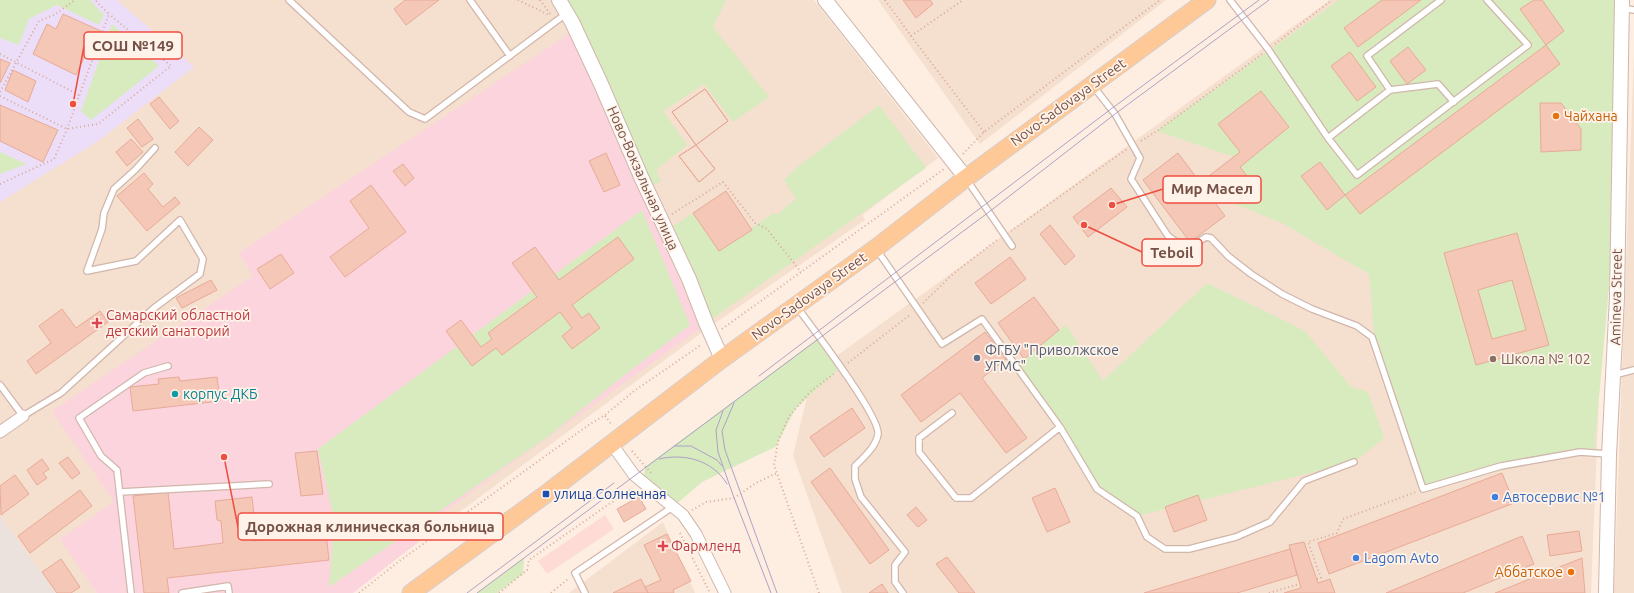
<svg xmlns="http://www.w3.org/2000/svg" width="1634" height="593" font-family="Ubuntu,sans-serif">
<rect width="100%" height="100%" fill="#fdeee1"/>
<!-- residential -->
<path fill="#f5dfcf" d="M0 0H814L938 158 862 215 865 220 708 328 350 593H0Z
M878 0H1166L980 144Z
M1330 0H1613L1609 147 1591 593H842L793 455 813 373Z
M1634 55V593H1614L1620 424Z
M663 522 695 593H569Z"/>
<!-- commercial -->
<path fill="#fedbd4" d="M605 515 614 529 547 574 538 561Z"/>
<!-- industrial -->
<path fill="#ece2dd" d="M0 517 56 593H0Z"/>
<!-- education -->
<path fill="#ecdef9" d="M0 0H117L194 67 98 141 0 202Z"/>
<!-- medical -->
<path fill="#fcd4de" d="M572 32 701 328 413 534 418 542 353 593H97L60 539 114 502 52 411 253 276 239 253Z"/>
<!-- green -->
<path fill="#d7ebbf" d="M0 0H90L104 15 99 25 57 5 29 19 19 45 0 38Z
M559 0H726L713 27 769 97 733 122 704 84 663 111 687 145 656 170 661 181 647 189Z
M1339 0H1621L1618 187 1594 453 1580 452 1423 489 1375 345 1369 274 1282 223 1218 197 1234 157 1157 131Z
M112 24 159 66 91 120 81 111Z
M879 105 926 168 706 323 666 231 693 213 719 251 773 213 776 215 796 199 784 180 795 169Z
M0 152 27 164 0 174Z
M642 210 690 325 617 381 549 436 329 587 334 519 318 449Z
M1207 283 1305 331 1351 387 1368 392 1384 438 1354 462 1137 516 1094 484 1015 365 1066 325 1103 381Z
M819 338 841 367 796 408 778 442 777 446 702 482 674 506 642 481 646 466Z
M524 558 523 574 497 593H477Z"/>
<!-- building -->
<path fill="#f4c7b7" stroke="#e8aa97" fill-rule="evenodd" d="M405 0H439L406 25 394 9Z
M903 0H930L933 4 916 18Z
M1382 0H1421L1358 47 1344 28Z
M1534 0H1542L1564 31 1546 45 1520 9Z
M63 14 101 31 96 48 90 45 76 75 33 54 47 24 56 29Z
M1546 45 1560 64 1360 214 1345 195Z
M1408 47 1426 70 1407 84 1390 61Z
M1350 52 1376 87 1357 101 1331 66Z
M0 59 10 63 0 83Z
M13 70 36 81 28 102 5 90Z
M705 89 728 121 696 145 672 112Z
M705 89 728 121 696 145 672 112Z
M1261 91 1289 127 1240 167 1247 176 1218 197 1205 179 1240 152 1218 124Z
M159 97 179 121 170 129 150 104Z
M1540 103H1561L1581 129V150L1541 152Z
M0 105 58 130 43 162 0 141Z
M138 119 153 139 142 147 127 128Z
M199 127 213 140 188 166 175 152Z
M131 139 143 152 127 166 116 152Z
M696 145 715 169 699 182 679 156Z
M696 145 715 169 699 182 679 156Z
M606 153 620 185 604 192 589 161Z
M1178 153 1225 216 1190 242 1143 180Z
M1320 162 1345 195 1327 210 1301 176Z
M403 164 414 178 405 186 393 171Z
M144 173 153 184 148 189 163 207 175 197 180 203 147 231 117 196Z
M371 185 406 232 345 277 330 257 369 228 350 201Z
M1111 188 1127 207 1088 237 1073 217Z
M726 191 752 230 719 251 693 213Z
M1050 225 1075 256 1065 265 1040 234Z
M1517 233 1549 345 1476 365 1444 253ZM1512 280 1526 330 1492 339 1478 290Z
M618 237 634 259 572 305 582 318 589 313 600 328 572 349 562 336 572 328 560 312 502 355 496 348 472 366 446 331 461 320 481 347 492 339 488 333 537 297 512 263 535 247 559 280Z
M281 254 294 273 270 289 257 269Z
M1010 257 1026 279 991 304 975 283Z
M211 280 217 290 182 308 176 298Z
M1034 297 1059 330 1024 359 998 323Z
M62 309 76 328 100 311 108 322 36 374 27 361 51 343 39 326Z
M985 332 1006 359 982 378 1027 438 1006 453 960 393 921 422 901 395Z
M179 377 180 381 217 377 220 401 133 411 130 387 159 384 158 379Z
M852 408 865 428 824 457 810 437Z
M317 451 323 494 301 496 295 453Z
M68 457 80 473 72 479 59 463Z
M42 459 49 469 43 473 47 478 37 485 27 470Z
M830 468 889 550 870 564 811 482Z
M1502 473 1514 503 1329 574 1318 543Z
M15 475 29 494 1 515 0 486Z
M1055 488 1070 522 1047 532 1032 498Z
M80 490 92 506 30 553 18 536Z
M168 492 174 549 223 543 221 521 217 520 215 501 252 497 254 515 249 516 252 541 326 533 329 560 167 578 169 593H144L133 496Z
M1198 495 1207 520 1174 532 1165 507Z
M639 497 646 509 624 522 617 509Z
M916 507 927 520 918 527 907 515Z
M1579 531 1582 551 1550 556 1547 535Z
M667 534 691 581 673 590 674 593H648L645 587 661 580 644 545Z
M1522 536 1534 564 1463 593H1386Z
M1304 542 1318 583 1330 579 1335 593H1284L1301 588 1289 545Z
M1290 549 1297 575 1237 593H1144Z
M947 557 975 593H959L936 564Z
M1582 558 1585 593H1495Z
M61 559 80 587 71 593H57L42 572Z
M641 579 648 593H613Z
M882 584 888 593H869Z"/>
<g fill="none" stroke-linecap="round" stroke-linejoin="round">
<!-- service casing -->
<g stroke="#d1b6ab" stroke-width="8">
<path id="service" d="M289 0 409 112 425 119 567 13
M470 0 510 56
M1230 0 1268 49 1328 138 1390 90 1367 56 1441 0
M1621 8 1634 10
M1093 86 1115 114 1140 158 1131 179 1168 236 1178 243 1190 247 1206 237 1211 238 1228 256 1251 274 1282 294 1312 309 1357 326 1372 337 1423 489 1501 466 1580 452 1608 454
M1390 90 1438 84 1454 102
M1328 138 1357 175 1528 45 1487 0
M967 180 1012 246
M877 250 942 344 982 319 1060 427 1097 489 1137 516 1147 537 1165 549H1189L1236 537 1270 522 1304 481 1354 462
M797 307C811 326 880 416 878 434 876 447 864 457 855 466V479L861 497 905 552 895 565V582L903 593
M1614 375 1634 370
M0 385 23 416 61 393 154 308 200 274 203 259 180 220 136 261 87 271 102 229 104 213 114 189 135 170 155 148
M952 413 919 438V452L956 498H971L1060 427
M120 492 269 484
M131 593 117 470 101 456 79 418 144 373 168 366
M182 593 228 586 229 593
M585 593 575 573 674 506"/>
</g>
<!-- minor casing -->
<g stroke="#d1b6ab" stroke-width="13">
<path id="minor" d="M0 432 23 416
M611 443 634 475 683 515 696 534 725 593"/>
</g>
<!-- tertiary casing -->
<g stroke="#d1b6ab" stroke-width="16">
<path id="tertiary" d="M559 0 572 22 601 84 642 179 689 279 706 323 722 359
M825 0 966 178
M1606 593 1609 455 1617 297 1622 0"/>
</g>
<!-- primary casing -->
<g stroke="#d9cecb" stroke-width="19">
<path id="primary" d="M411 593 546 494 722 359 876 248 966 178 1207 0"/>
</g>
<!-- path -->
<path stroke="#d9aa9b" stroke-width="2" stroke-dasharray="1 3" stroke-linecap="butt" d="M518 0 549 15
M540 0 551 15
M885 0 911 36 984 132
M911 36 963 0
M1275 44 1332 0
M0 54 79 95
M0 92 39 21 54 15 75 0
M0 96 67 129 98 124 171 66 109 14
M1141 141 1157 131 1262 54
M963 154 984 132 1160 0
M0 184 54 159 67 129 109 14 95 0
M672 214 723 182 755 223 767 229 801 272
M1011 231 1127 149
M923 303 953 274 997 240
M722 329 944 169
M848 363 911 314
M605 416 612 425
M632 451 651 473 650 474
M692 510 706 502 734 498 756 483 777 473
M680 533 710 593
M1317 579 1321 578 1308 542 1337 533 1343 519 1416 492
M359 593 398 562 590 424 605 415 634 391 701 345
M499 593 527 570 529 560 632 488
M551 593 568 579
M819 593 774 465 778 442 789 416 811 391 835 373
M1269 593 1299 584"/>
<!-- service -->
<use href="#service" stroke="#fff" stroke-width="5.5"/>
<!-- minor -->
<use href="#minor" stroke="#fff" stroke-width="11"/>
<!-- tertiary -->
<use href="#tertiary" stroke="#fff" stroke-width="14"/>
<!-- primary -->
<use href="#primary" stroke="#ffc997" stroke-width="17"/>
<!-- tram -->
<path stroke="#afa0c7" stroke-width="1" d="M759 376 1111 109 1259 0
M734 403 722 431 725 450 777 593
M723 411 716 430 718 452 733 495 771 593
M674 446H691L717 460 722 466
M659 459C684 453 713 460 727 484
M467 593 614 483
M477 593 989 212 1115 114 1269 0"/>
</g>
<!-- markers -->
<g fill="#e8710a" stroke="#fff3e9" stroke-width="1.5">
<circle cx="1556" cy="116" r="4"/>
<circle cx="1571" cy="572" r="4"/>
</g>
<g fill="#e0444e" stroke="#fff3e9" stroke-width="1.5">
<path d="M95 317h4v4h4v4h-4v4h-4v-4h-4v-4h4z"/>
<path d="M661 540h4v4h4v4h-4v4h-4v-4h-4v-4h4z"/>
</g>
<circle fill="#5c6f8a" stroke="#fff3e9" stroke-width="1.5" cx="977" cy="358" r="4"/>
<circle fill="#8d6e63" stroke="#fff3e9" stroke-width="1.5" cx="1493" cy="359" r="4"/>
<circle fill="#0f9aa8" stroke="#fff3e9" stroke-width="1.5" cx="175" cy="394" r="4"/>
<rect fill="#1a4fb4" stroke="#fff3e9" stroke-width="1.5" x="542" y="490" width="8" height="8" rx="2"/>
<g fill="#3f7fe0" stroke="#fff3e9" stroke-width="1.5">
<circle cx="1495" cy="497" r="4"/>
<circle cx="1356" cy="558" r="4"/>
</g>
<g text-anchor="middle" stroke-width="3.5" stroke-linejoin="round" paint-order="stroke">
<!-- street labels -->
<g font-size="14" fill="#765147" stroke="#fff3e9">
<text transform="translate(1068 102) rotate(-36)" y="5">Novo-Sadovaya Street</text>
<text transform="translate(643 178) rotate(66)" y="5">Ново-Вокзальная улица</text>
<text transform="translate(809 296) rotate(-36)" y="5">Novo-Sadovaya Street</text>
<text transform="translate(1616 297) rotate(-89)" y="5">Amineva Street</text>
</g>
<!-- food labels -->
<g font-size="14" fill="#c56008" stroke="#fff3e9" text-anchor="start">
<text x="1564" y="121">Чайхана</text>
<text x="1563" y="577" text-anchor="end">Аббатское</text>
</g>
<!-- health labels -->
<g font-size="14" fill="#be3a42" stroke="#fff3e9" text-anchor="start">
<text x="106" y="320">Самарский областной<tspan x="106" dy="16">детский санаторий</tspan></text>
<text x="671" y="551">Фармленд</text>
</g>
<!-- service labels -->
<g font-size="14" fill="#4e5e75" stroke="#fff3e9" text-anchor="start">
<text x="985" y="355">ФГБУ "Приволжское<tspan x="985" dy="16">УГМС"</tspan></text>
</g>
<!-- education labels -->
<g font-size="14" fill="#785e54" stroke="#fff3e9" text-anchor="start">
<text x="1501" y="364">Школа № 102</text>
</g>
<!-- culture labels -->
<g font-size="14" fill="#0d838f" stroke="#fff3e9" text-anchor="start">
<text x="183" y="399">корпус ДКБ</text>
</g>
<!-- transit labels -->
<g font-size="14" fill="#164399" stroke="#fff3e9" text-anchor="start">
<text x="554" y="499">улица Солнечная</text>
</g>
<!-- shop labels -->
<g font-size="14" fill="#366cbe" stroke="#fff3e9" text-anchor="start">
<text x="1503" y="502">Автосервис №1</text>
<text x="1364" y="563">Lagom Avto</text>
</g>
</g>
<!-- callouts -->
<path fill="none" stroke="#ee4e3f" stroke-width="1.5" d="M73 104L84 46M1112 205L1163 189M1084 225L1142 252M224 457L238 527"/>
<g fill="#ee4e3f" stroke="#fff3e9" stroke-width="1.5">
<circle cx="73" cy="104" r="4"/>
<circle cx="1112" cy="205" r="4"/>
<circle cx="1084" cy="225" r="4"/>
<circle cx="224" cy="457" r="4"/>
</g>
<g fill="#fff3e9" stroke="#ee4e3f" stroke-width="1.5">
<rect x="84" y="32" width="98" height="27" rx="4"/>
<rect x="1163" y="176" width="98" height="27" rx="4"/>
<rect x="1142" y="239" width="60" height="27" rx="4"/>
<rect x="238" y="513" width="265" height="27" rx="4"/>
</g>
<g font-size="15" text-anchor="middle" font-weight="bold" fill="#765147">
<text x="133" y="51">СОШ №149</text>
<text x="1212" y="194">Мир Масел</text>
<text x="1172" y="258">Teboil</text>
<text x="370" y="532">Дорожная клиническая больница</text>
</g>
</svg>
